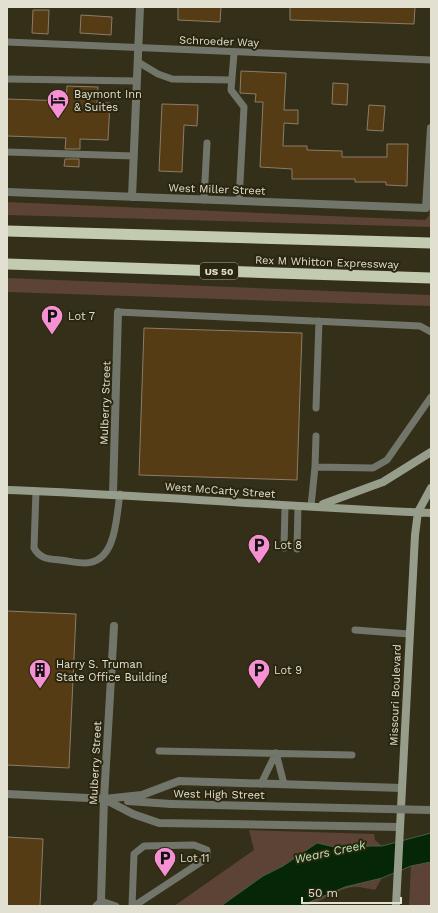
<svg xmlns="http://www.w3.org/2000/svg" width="438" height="913" font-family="'Work Sans',sans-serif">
<rect width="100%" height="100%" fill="#342f18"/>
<!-- green -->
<path fill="#5c4335" d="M431 193V227L7 215V202L425 220 429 216Z
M7 278 431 295V306L7 292Z
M249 830 374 834 375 840 382 846H369L352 851 317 843 283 866 263 876 221 906H174L254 850Z
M431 862V906H409L411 866Z
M382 878 375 890C369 889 362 887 356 887 336 887 320 906 300 906L345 887Z"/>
<!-- water -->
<path fill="#062608" stroke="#485e44" d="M431 833V862L411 866 382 878 345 887 300 906H221L263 876 283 866 317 843 352 851 369 846H382Z"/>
<!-- building -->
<path fill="#553c15" stroke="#8d7c66" d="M178 7H221L220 22 178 20Z
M290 7H415L414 24 290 20Z
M33 10H49L48 34 32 33Z
M81 15 112 17 111 35 80 33Z
M241 71 286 73 284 110H298V124L284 123 283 146H307V150L342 151V157H387V144H408L407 186 386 185V182H355V179H292V169L260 167 263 102H255L256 94 240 93Z
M333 83 348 84 347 105 332 104Z
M67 86 98 87 97 103H110L108 140 80 139V149H65L66 138 7 136V99L66 101Z
M162 104 198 105 197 126 184 125 182 172 159 171Z
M369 105 385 106 383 131 367 130Z
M65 159H79V167L64 166Z
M144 328 302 333 297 480 139 475Z
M7 611 76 614 69 768 7 765Z
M7 837 43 839 40 906H7Z"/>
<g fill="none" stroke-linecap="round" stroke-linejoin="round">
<!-- service -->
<path stroke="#72766a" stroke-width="7" d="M7 42 431 60
M234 53 231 90 244 107 239 201
M138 62 158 74 172 79 232 80
M7 79 137 81
M7 152 134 156
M204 200 207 143
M118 312 420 326 431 332
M316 408 319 321
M315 467 373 468 387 460 431 397
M36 491 34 548C40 559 49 559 60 560 69 561 77 563 85 563 117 562 116 517 120 494
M311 506 315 467 316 436
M284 548 285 506
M297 549 298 506
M355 630 409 634
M159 751 352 755
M276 753 284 784
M261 784 276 753
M96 906 101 901 116 906
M132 906 134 854 144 846 194 845 207 850V858L134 906"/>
<!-- minor -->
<path stroke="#72766a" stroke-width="8" d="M7 192 426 208 431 128
M132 197 140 7
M113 494 118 312
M101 901 104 799 114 626"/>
<!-- tertiary -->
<path stroke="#72766a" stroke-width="8" d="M7 794 108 799
M104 799 142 795 179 781 402 788
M104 799 133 814 159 823 399 827
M128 801 171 804"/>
<!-- secondary -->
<path stroke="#979d8b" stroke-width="8" d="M7 490C148 495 290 507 431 513
M323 504 383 482 431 452
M396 906 415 535 418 512 431 488"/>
<!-- trunk -->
<path stroke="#c2cab0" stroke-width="11" d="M7 231 431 243
M7 264 431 278"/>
<!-- tertiary-bridge -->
<path stroke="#72766a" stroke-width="8" d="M171 804 431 810"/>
</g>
<!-- icons -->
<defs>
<g id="hotel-pin" transform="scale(1.15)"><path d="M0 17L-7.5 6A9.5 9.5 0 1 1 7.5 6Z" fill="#f591d2" stroke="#2a250e"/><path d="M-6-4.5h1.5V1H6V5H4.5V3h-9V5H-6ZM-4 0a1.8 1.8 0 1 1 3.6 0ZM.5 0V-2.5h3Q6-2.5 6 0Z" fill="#111"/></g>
<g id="parking-pin" transform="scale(1.15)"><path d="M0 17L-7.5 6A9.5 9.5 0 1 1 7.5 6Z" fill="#f591d2" stroke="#2a250e"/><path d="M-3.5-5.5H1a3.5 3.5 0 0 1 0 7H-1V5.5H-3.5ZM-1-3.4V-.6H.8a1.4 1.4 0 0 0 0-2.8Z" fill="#111"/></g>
<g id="building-pin" transform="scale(1.15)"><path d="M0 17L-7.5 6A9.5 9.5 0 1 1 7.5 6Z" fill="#f591d2" stroke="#2a250e"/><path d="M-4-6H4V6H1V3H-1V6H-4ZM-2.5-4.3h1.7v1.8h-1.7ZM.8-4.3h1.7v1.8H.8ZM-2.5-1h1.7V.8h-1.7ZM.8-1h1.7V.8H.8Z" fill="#111"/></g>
</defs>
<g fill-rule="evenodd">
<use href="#hotel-pin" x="58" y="100"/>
<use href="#parking-pin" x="52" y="316"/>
<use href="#parking-pin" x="259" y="545"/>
<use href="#building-pin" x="40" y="670"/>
<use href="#parking-pin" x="259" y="670"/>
<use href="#parking-pin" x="165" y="858"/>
</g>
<g text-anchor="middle" stroke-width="4" stroke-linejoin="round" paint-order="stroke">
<!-- shield labels -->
<rect fill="#2a250e" stroke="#aba896" stroke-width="1" x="200" y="263" width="38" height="16" rx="3"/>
<g font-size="10" font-weight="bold" fill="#e2e0d1">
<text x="219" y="275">US 50</text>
</g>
<!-- street labels -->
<g font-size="11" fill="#e2e0d1" stroke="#2a250e">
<text transform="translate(219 41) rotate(2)" y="4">Schroeder Way</text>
<text transform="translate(217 189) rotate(2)" y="4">West Miller Street</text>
<text transform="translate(327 262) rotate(2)" y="4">Rex M Whitton Expressway</text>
<text transform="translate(105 403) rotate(-88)" y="4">Mulberry Street</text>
<text transform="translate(220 490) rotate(4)" y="4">West McCarty Street</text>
<text transform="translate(395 695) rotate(-88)" y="4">Missouri Boulevard</text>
<text transform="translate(95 763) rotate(-87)" y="4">Mulberry Street</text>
<text transform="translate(219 794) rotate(1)" y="4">West High Street</text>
</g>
<!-- poi labels -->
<g font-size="11" fill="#e2e0d1" stroke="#2a250e" text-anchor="start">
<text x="74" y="98">Baymont Inn<tspan x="74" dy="13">&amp; Suites</tspan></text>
<text x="68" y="320">Lot 7</text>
<text x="274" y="549">Lot 8</text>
<text x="56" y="668">Harry S. Truman<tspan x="56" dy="13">State Office Building</tspan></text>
<text x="274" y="674">Lot 9</text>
<text x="180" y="862">Lot 11</text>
</g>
<!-- water labels -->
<g font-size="12" font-style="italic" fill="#b2e9b2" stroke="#2a250e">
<text transform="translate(330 852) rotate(-12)" y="4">Wears Creek</text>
</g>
</g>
<!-- border -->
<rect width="438" height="913" fill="none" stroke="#e2e0d1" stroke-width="16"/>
<!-- scale -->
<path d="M302 897v6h99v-6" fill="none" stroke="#e2e0d1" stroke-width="2"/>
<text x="308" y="897" font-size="12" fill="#e2e0d1" stroke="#2a250e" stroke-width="3" paint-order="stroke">50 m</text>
</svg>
